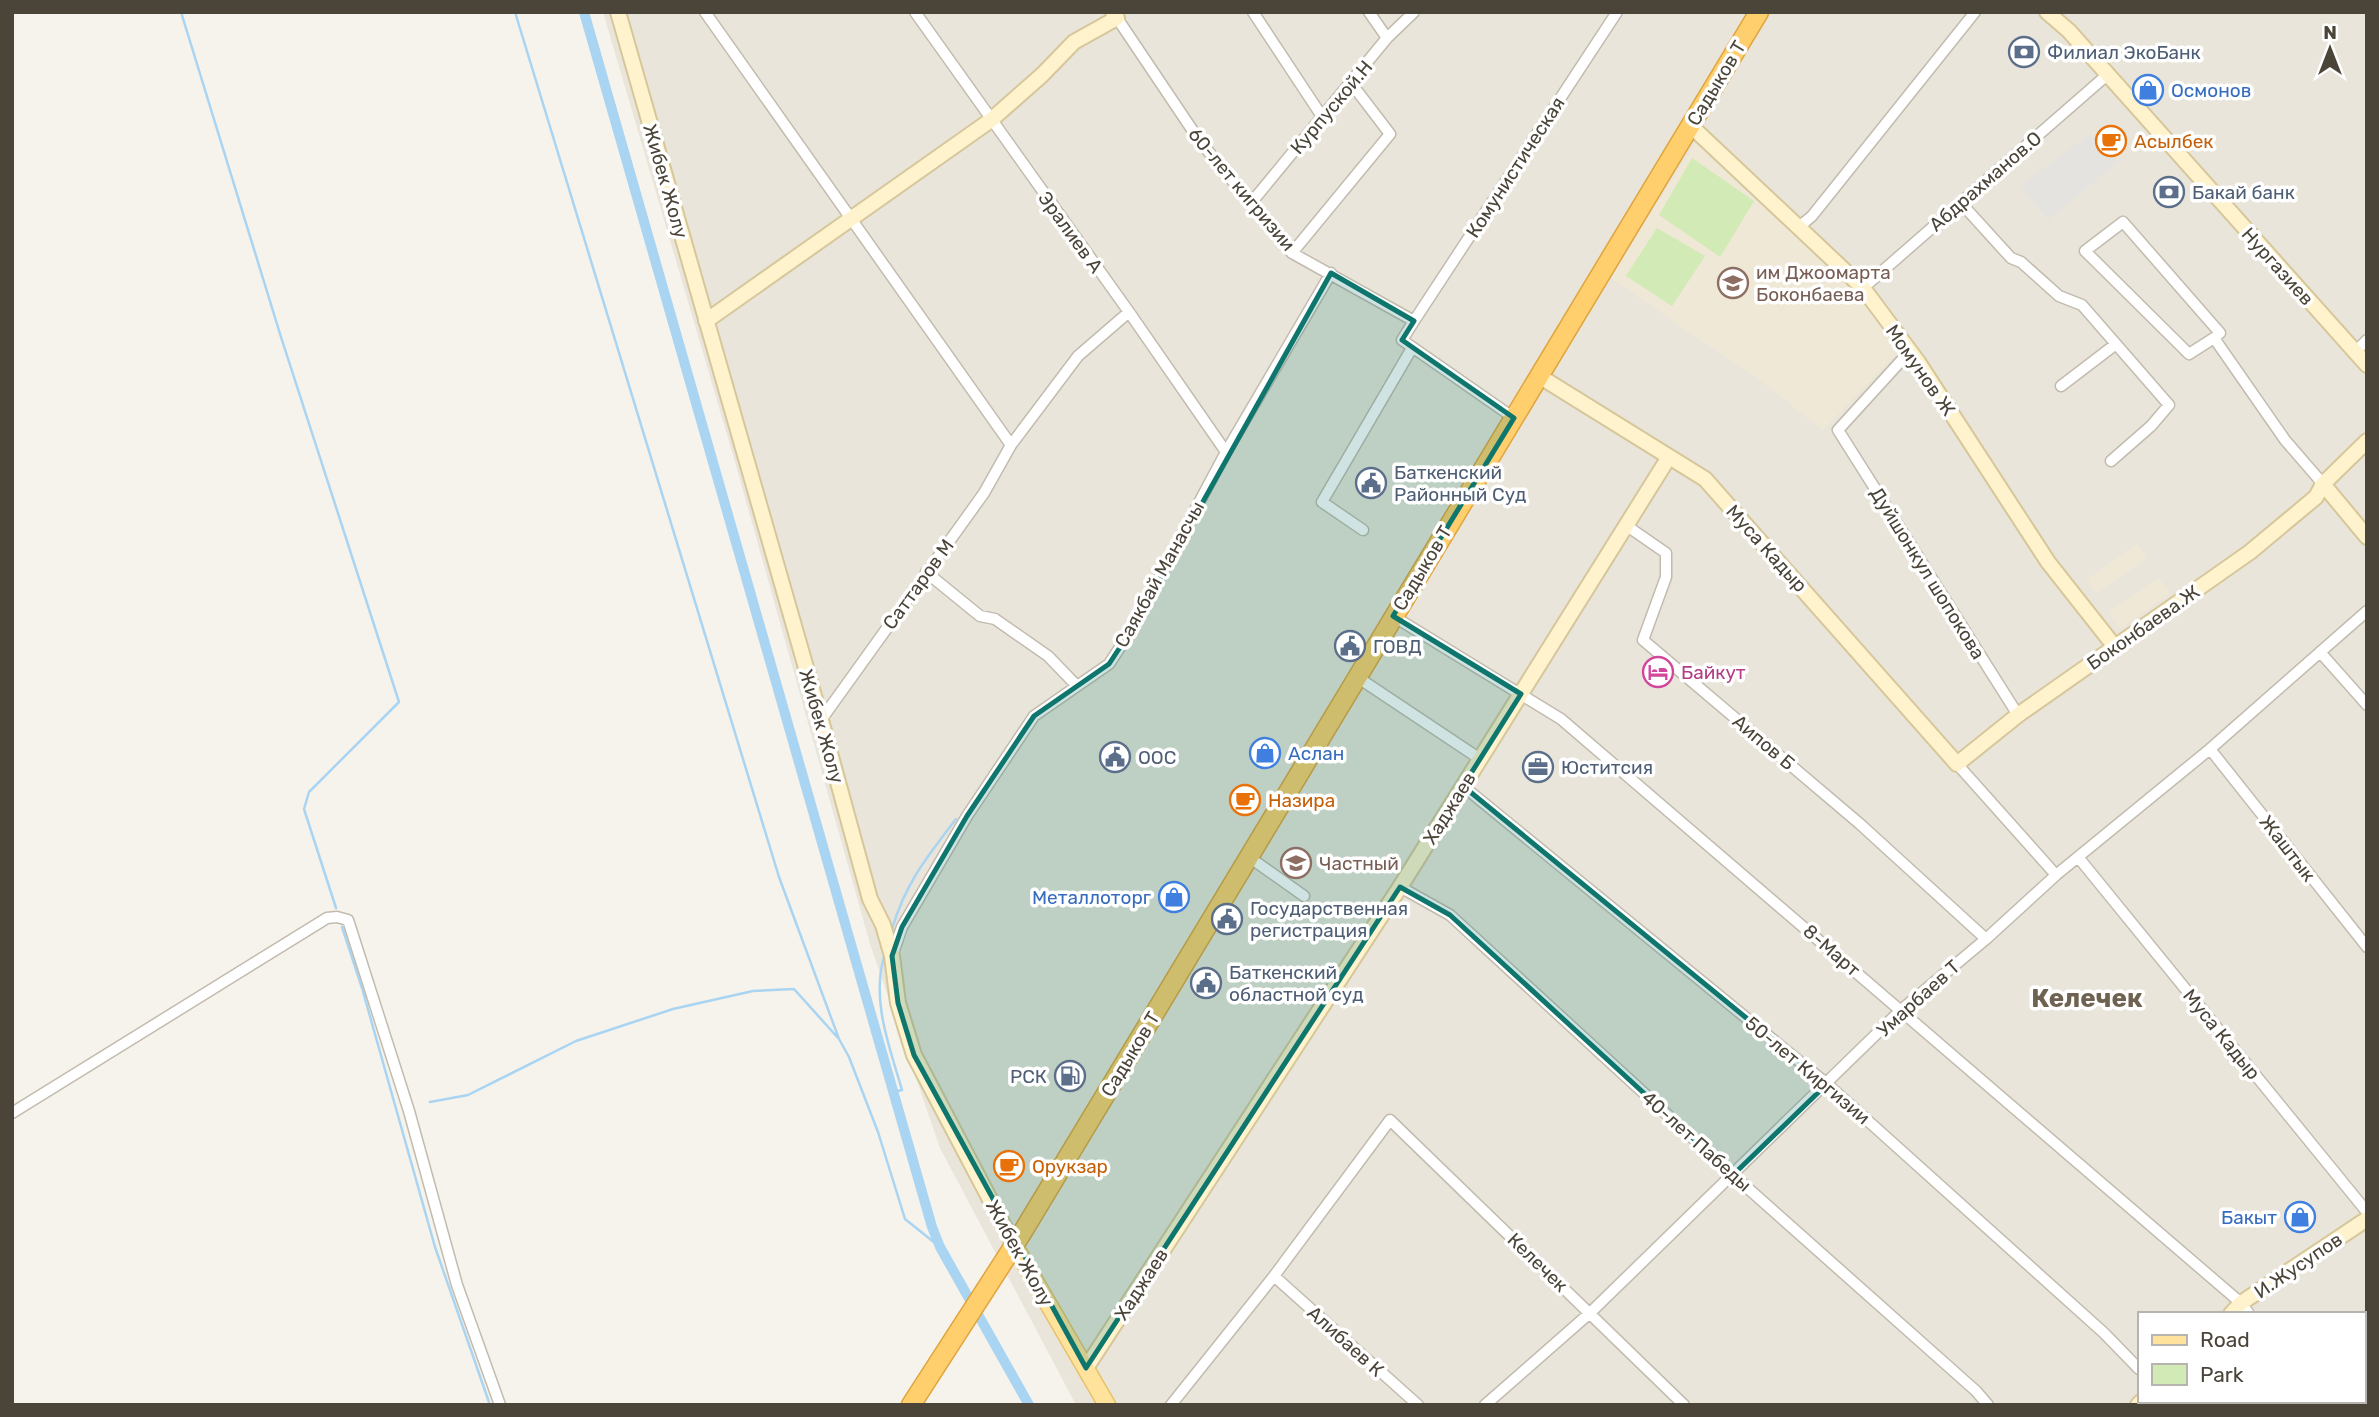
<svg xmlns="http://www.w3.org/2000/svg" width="2379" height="1417" font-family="Rubik,sans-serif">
<rect width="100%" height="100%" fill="#f6f3ec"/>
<!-- residential -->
<path fill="#eae5da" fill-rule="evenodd" d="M603 12H2367V1405H1076L940 1148 870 944 733 455ZM2139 1314H2363V1401H2139Z"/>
<!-- education -->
<path fill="#efe8d6" d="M1696 143 1856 290 1900 350 1823 430 1767 385 1609 277Z
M2137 544 2147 558 2096 593 2088 579Z
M2159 578 2170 594 2120 629 2108 612Z"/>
<!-- green -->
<path fill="#d2eab5" d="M1692 158 1754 201 1720 257 1659 215Z
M1657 228 1705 256 1672 306 1626 276Z"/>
<!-- parking -->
<path fill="#e5e3e0" d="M2090 134 2118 162 2048 220 2020 186Z"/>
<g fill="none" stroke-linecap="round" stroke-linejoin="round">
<!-- stream -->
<path stroke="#a9d4f2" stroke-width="2.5" d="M181 12 281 337 399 702 309 792 304 809 336 908
M515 12 779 877 839 1039
M342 927 362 988 435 1247 490 1405
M892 929C906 882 927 857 956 819
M884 957C871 1001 890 1048 902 1090L893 1092
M430 1102 468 1095 576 1041 673 1009 753 991 794 989 839 1039 849 1057 878 1132 905 1219 940 1247"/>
<!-- canal -->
<path stroke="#a9d4f2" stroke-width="10" d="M584 12 932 1227 940 1247 1029 1405"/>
<!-- street casing -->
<g stroke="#c2bbae" stroke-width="13">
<path id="street" d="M705 12 1011 445
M915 12 1129 312 1226 452
M1253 12 1323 118
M1369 12 1387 38
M1117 18 1199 140 1292 253 1414 321 1402 340 1514 418
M1251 203 1387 38 1414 12
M1961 203 2011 258 2021 262 2059 296 2082 305 2169 405 2151 426 2111 461
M1799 227 1812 216 1975 12
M1292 253 1390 134 1351 83
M1863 288 2107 75
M1414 321 1617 12
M2214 338 2220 333 2123 222 2085 251 2189 354 2214 338 2285 440 2323 484
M1910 351 1838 430 2018 715
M2355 352 2367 340
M2061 386 2116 344
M1627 526 1666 553V577L1643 640 1860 824 1986 939
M1363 530 1322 502 1412 348
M926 572 980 616 995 619 1048 656 1077 686
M1393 616 1561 719 2241 1303 2249 1314
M2320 652 2367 705
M1357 677 1480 759
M821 720 984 493 1011 445 1078 356 1129 312
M2210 749 2367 947
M1957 764 2056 875
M1463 786 1827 1084 2104 1333 2139 1369
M1249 857 1304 896
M2078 857 2367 1212
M1400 887 1450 915 1733 1175 1976 1391 1988 1405
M892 956 902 927 967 816 1034 716 1109 664 1130 632 1226 452 1331 273
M12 1113 327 918 337 917 348 920 409 1111 457 1285 500 1405
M1274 1276 1418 1405
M2313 1401 2316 1405
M1171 1405 1274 1276 1390 1120 1684 1405
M1485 1405 1591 1312 1901 1010 1986 939 2056 875 2210 749 2367 611"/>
</g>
<!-- secondary casing -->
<g stroke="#d6c79b" stroke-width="18">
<path id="secondary" d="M618 12 821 720 870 899 883 925 892 956 898 1003 914 1055 1014 1245
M2047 12 2069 31 2367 365
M1691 126 1863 288 1918 362 2048 562 2115 647
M706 321 991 120 1042 75 1074 42 1117 18 1113 12
M1539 376 1705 479 1957 764 2018 715 2250 552 2316 497 2323 484 2367 441
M2323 484 2367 537
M2231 1314 2241 1303 2367 1219
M1086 1368 1400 887 1669 457
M2138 1405 2142 1401"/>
</g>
<!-- primary casing -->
<g stroke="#e6c16a" stroke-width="19">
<path id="primary" d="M1014 1245 1107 1405"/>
</g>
<!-- highway casing -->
<g stroke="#e0a43c" stroke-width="21">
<path id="highway" d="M911 1405 1022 1233 1759 12"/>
</g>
<!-- street -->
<use href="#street" stroke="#fff" stroke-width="10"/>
<!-- secondary -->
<use href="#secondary" stroke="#fff3cd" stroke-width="14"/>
<!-- primary -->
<use href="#primary" stroke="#ffe39c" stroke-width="16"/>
<!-- highway -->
<use href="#highway" stroke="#ffcf6e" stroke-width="18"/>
</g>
<!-- marked area -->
<path fill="#0f766e" fill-opacity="0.2" stroke="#0f766e" stroke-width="5" stroke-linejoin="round" d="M1331 273 1414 321 1402 340 1514 418 1393 616 1521 694 1463 786 1827 1084 1733 1175 1450 915 1400 887 1086 1368 914 1055 898 1003 892 956 902 927 967 816 1034 716 1109 664 1130 632Z"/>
<!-- icons -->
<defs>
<g id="bank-ring" transform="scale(1.575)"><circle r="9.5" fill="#fff" stroke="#5c6f8a" stroke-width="1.5"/><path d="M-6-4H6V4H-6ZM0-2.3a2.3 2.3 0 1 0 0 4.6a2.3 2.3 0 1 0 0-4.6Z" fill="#5c6f8a"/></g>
<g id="shop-ring" transform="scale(1.575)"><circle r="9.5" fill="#fff" stroke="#3f7fe0" stroke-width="1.5"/><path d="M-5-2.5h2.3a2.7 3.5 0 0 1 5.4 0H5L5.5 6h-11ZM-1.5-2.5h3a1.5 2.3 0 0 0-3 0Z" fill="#3f7fe0"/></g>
<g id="cafe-ring" transform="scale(1.575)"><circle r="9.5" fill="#fff" stroke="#e8710a" stroke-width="1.5"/><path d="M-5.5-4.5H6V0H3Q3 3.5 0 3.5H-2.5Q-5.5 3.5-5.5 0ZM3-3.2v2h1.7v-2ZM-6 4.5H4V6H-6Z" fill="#e8710a"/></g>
<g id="school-ring" transform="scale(1.575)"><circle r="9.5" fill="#fff" stroke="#8d6e63" stroke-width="1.5"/><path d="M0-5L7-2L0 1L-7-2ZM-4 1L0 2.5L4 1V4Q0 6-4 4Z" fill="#8d6e63"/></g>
<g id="civic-ring" transform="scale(1.575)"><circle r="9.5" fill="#fff" stroke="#5c6f8a" stroke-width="1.5"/><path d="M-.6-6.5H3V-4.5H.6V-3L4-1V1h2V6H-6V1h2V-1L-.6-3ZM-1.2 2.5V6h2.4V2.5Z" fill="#5c6f8a"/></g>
<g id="hotel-ring" transform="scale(1.575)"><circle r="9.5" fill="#fff" stroke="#d1479c" stroke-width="1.5"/><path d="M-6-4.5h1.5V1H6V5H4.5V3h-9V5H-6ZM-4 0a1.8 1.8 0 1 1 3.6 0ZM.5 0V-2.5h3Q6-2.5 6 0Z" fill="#d1479c"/></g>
<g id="office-ring" transform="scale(1.575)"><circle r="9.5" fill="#fff" stroke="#5c6f8a" stroke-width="1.5"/><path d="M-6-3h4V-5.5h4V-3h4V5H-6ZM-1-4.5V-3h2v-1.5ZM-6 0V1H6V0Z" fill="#5c6f8a"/></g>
<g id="fuel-ring" transform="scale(1.575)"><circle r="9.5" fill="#fff" stroke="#5c6f8a" stroke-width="1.5"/><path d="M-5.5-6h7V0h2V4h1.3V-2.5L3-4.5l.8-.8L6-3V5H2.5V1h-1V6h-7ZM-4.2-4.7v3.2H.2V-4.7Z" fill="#5c6f8a"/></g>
</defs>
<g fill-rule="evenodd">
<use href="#bank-ring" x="2024" y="52"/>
<use href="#shop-ring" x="2148" y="90"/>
<use href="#cafe-ring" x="2111" y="141"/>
<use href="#bank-ring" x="2169" y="192"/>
<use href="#school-ring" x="1733" y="283"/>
<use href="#civic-ring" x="1371" y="483"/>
<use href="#civic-ring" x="1350" y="646"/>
<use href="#hotel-ring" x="1658" y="672"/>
<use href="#shop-ring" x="1265" y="753"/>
<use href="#civic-ring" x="1115" y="757"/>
<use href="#office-ring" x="1538" y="767"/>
<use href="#cafe-ring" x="1245" y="800"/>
<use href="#school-ring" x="1296" y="863"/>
<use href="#shop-ring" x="1174" y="897"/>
<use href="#civic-ring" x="1227" y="919"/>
<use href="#civic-ring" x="1206" y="983"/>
<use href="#fuel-ring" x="1070" y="1076"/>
<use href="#cafe-ring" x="1009" y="1166"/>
<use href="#shop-ring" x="2300" y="1217"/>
</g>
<g text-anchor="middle" stroke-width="7" stroke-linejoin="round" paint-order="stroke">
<!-- service labels -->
<g font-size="19" fill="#4e5e75" stroke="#fff" text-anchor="start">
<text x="2047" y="59">Филиал ЭкоБанк</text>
<text x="2192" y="199">Бакай банк</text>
<text x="1394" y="479">Баткенский<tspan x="1394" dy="22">Районный Суд</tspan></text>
<text x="1373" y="653">ГОВД</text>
<text x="1138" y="764">ООС</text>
<text x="1561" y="774">Юститсия</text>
<text x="1250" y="915">Государственная<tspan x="1250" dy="22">регистрация</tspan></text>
<text x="1229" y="979">Баткенский<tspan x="1229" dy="22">областной суд</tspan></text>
<text x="1047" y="1083" text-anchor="end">РСК</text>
</g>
<!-- street labels -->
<g font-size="19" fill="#4b4439" stroke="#fff">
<text transform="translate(1716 83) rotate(-59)" y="7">Садыков Т</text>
<text transform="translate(1331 107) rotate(-50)" y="7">Курпуской.Н</text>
<text transform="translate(1515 167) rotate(-57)" y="7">Комунистическая</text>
<text transform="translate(666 181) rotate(74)" y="7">Жибек Жолу</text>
<text transform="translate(1985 181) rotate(-41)" y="7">Абдрахманов.О</text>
<text transform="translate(1242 189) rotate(50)" y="7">60-лет кигризии</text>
<text transform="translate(1071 232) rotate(54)" y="7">Эралиев А</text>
<text transform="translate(2278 266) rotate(48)" y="7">Нургазиев</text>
<text transform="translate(1921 370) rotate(55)" y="7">Момунов Ж</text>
<text transform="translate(1767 548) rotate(48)" y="7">Муса Кадыр</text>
<text transform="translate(1422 568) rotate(-59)" y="7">Садыков Т</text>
<text transform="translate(1928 573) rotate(58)" y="7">Дуйшонкул шопокова</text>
<text transform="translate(1159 574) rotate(-61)" y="7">Саякбай Манасчы</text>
<text transform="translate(918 584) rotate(-54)" y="7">Саттаров М</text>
<text transform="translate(2143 627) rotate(-35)" y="7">Боконбаева.Ж</text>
<text transform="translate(822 726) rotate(74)" y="7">Жибек Жолу</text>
<text transform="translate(1764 742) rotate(40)" y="7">Аипов Б</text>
<text transform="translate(1449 808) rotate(-58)" y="7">Хаджаев</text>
<text transform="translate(2288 848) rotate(52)" y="7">Жаштык</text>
<text transform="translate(1832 950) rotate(41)" y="7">8-Март</text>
<text transform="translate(1918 998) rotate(-42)" y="7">Умарбаев Т</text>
<text transform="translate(2222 1034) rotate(51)" y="7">Муса Кадыр</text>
<text transform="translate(1130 1054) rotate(-59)" y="7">Садыков Т</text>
<text transform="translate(1808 1070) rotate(40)" y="7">50-лет Киргизии</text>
<text transform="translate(1697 1141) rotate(42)" y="7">40-лет Пабеды</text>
<text transform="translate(1020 1253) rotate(61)" y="7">Жибек Жолу</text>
<text transform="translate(1538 1262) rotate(44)" y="7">Келечек</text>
<text transform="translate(2298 1265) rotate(-34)" y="7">И.Жусупов</text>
<text transform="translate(1141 1284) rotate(-57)" y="7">Хаджаев</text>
<text transform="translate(1346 1341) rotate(42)" y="7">Алибаев К</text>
</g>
<!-- shop labels -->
<g font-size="19" fill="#366cbe" stroke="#fff" text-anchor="start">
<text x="2171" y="97">Осмонов</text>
<text x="1288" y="760">Аслан</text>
<text x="1151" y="904" text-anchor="end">Металлоторг</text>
<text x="2277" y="1224" text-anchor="end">Бакыт</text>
</g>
<!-- food labels -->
<g font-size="19" fill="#c56008" stroke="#fff" text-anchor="start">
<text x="2134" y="148">Асылбек</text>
<text x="1268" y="807">Назира</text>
<text x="1032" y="1173">Орукзар</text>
</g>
<!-- education labels -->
<g font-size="19" fill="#785e54" stroke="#fff" text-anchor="start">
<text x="1756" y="279">им Джоомарта<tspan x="1756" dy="22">Боконбаева</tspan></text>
<text x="1319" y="870">Частный</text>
</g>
<!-- hotel labels -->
<g font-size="19" fill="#b23c85" stroke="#fff" text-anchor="start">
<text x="1681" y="679">Байкут</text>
</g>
<!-- district labels -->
<g font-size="26" font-weight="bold" fill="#6e6250" stroke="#fff">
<text x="2087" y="1007">Келечек</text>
</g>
</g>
<!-- border -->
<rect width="2379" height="1417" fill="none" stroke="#4b4439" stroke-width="28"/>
<!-- legend -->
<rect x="2138" y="1312" width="228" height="91" fill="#ffffff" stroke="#b7b4b0" stroke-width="2"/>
<rect x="2152" y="1335" width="35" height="10" fill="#ffe39c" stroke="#b7b4b0" stroke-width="2"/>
<text x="2200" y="1347" font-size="21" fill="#4b4439">Road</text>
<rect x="2152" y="1364" width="35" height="21" fill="#d2eab5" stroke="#b7b4b0" stroke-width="2"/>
<text x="2200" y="1382" font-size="21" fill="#4b4439">Park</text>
<!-- north arrow -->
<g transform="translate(2330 49)" stroke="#ffffff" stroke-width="5" paint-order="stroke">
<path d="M0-5L12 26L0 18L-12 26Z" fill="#4b4439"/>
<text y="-10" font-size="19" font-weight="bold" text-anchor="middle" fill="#4b4439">N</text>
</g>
</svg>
